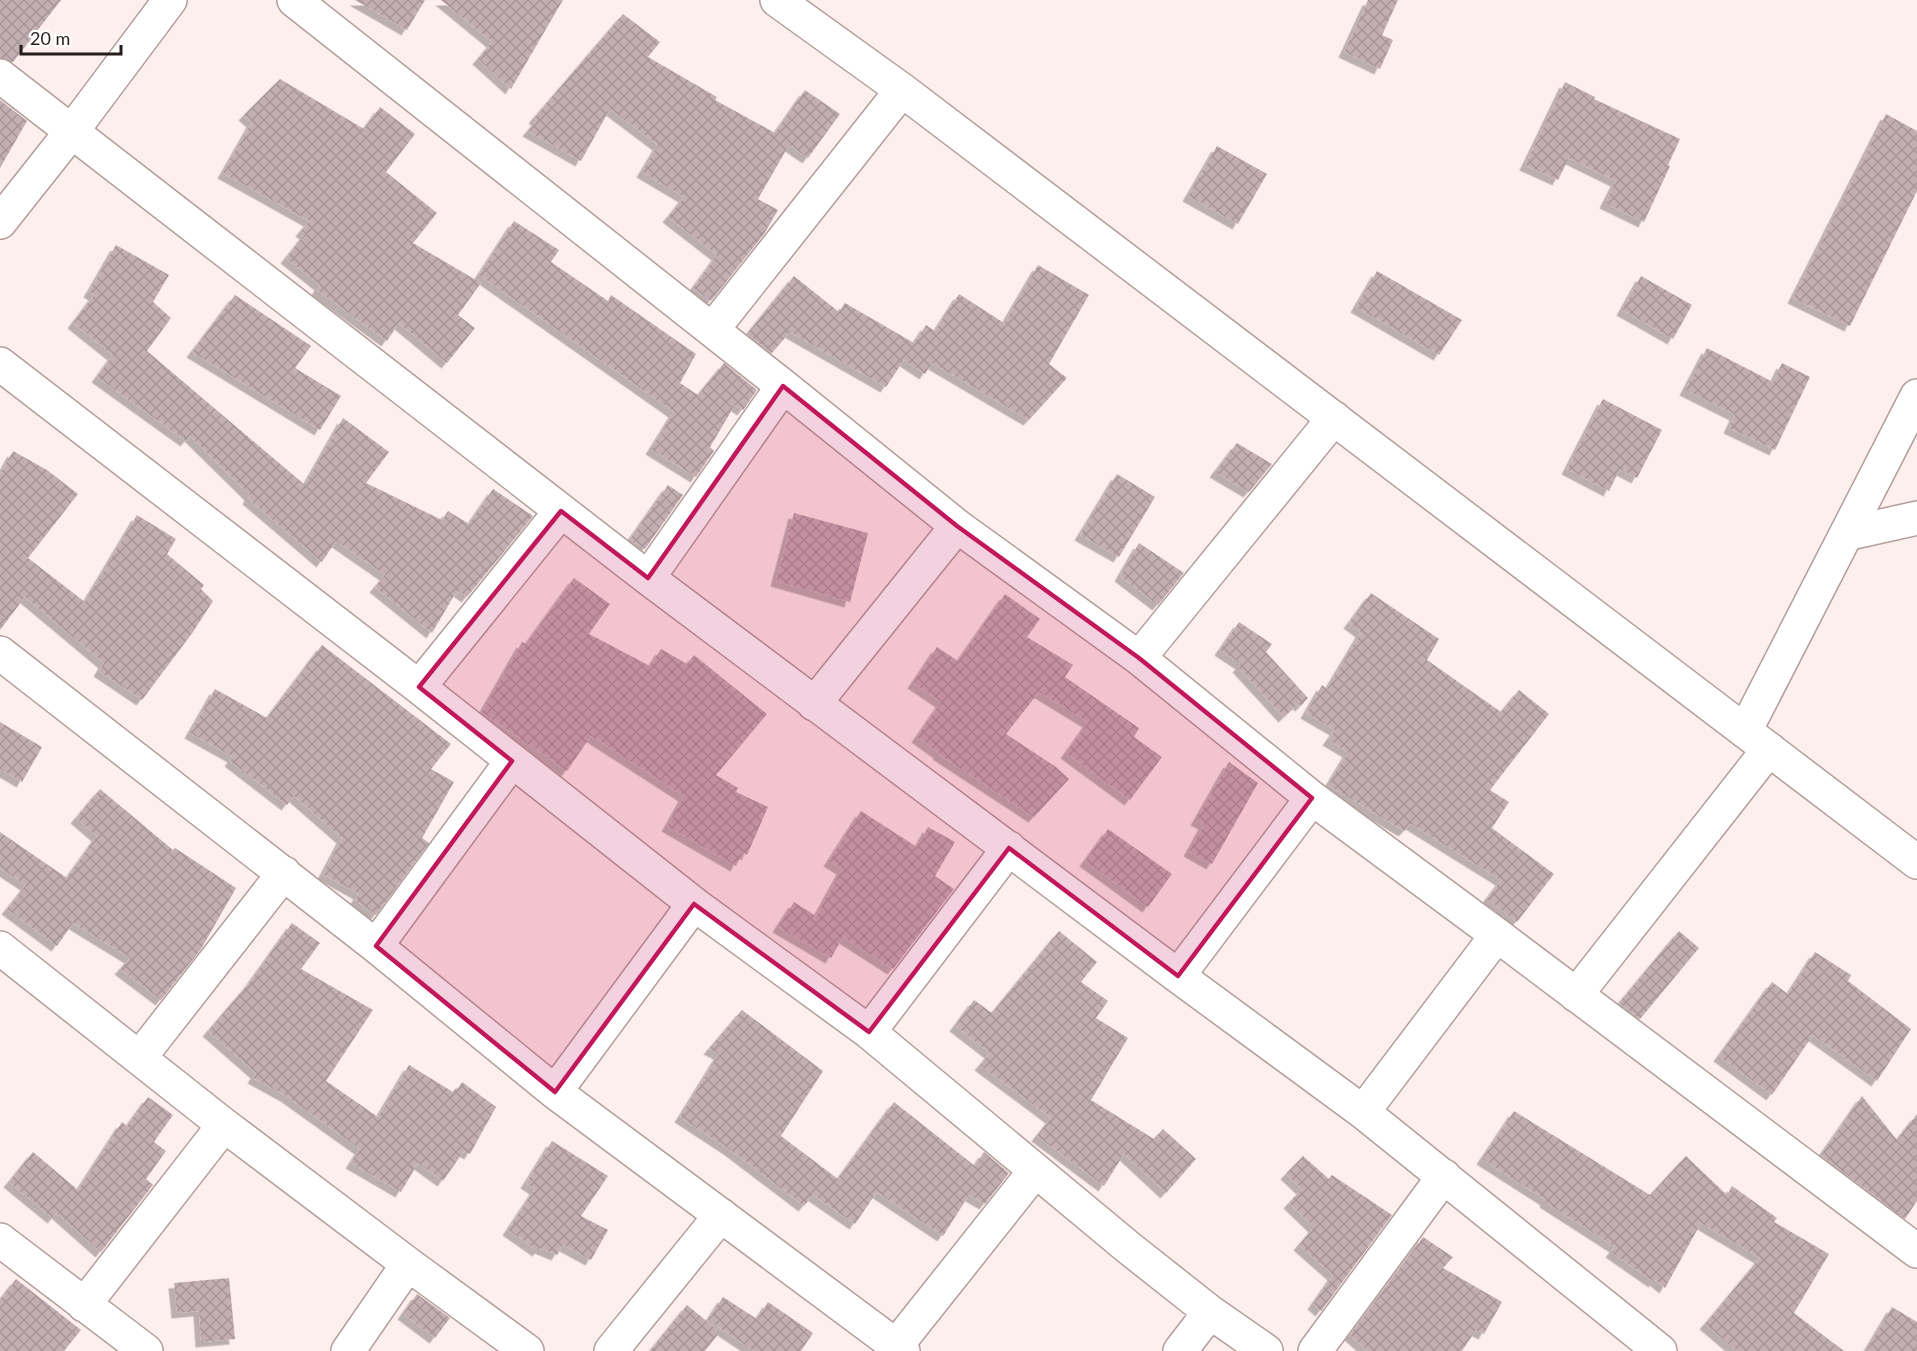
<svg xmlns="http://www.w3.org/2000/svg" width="1917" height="1351" font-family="Lato,sans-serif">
<defs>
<pattern id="building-cross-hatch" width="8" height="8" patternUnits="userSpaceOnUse" patternTransform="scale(1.5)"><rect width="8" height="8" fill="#c3aeb4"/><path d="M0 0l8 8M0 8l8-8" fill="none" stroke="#a7959a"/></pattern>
<filter id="shadow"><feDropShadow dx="-5.5" dy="5.5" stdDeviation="0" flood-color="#0004"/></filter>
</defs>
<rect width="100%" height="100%" fill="#fdefed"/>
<!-- building -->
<path fill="url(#building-cross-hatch)" filter="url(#shadow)" d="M0 0H61L13 62 0 58Z
M355 0H425L407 30Z
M441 0H563L511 89 478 59 492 42Z
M1368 0H1398L1382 35 1393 40 1380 69 1344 52Z
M623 14 660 42 648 57 717 97 715 100 775 133 805 90 840 114 808 158 789 145 758 199 778 210 764 234 711 301 693 288 717 255 668 217 684 197 642 172 658 145 610 109 581 161 528 131 537 120 534 118Z
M280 79 364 129 380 107 415 134 386 172 437 213 413 243 481 283 458 315 475 328 447 363 399 323 387 341 317 290 320 285 286 258 305 234 301 231 309 221 223 173 252 122 244 115Z
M1565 82 1595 97 1594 99 1680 139 1668 165 1670 166 1644 222 1605 203 1616 181 1569 158 1558 180 1525 165Z
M0 100 27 121 0 168Z
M1886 114 1917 131V191L1850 326 1793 298Z
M1217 146 1267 174 1238 224 1188 196Z
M514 221 559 250 551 262 608 301 611 295 696 354 680 383 698 395 724 363 757 390 743 410 735 405 710 447 714 451 696 477 651 449 674 412 479 275Z
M116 245 169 275 153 302 171 318 147 351 305 485 343 418 389 452 366 483 442 520 448 511 469 524 493 489 533 516 467 597 459 591 456 595 455 594 432 633 375 587 385 575 336 541 322 562 248 499 250 495 190 436 186 441 97 377 113 355 73 323 94 295 89 292Z
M1038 265 1089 295 1049 364 1067 378 1029 420 932 363 925 374 904 360 886 387 790 332 772 353 747 334 794 276 839 312 845 303 914 343 926 325 935 331 959 294 1004 323Z
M1377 271 1462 320 1439 355 1356 307Z
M1641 276 1692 305 1673 339 1622 310Z
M235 295 311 346 295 368 341 396 320 430 192 352Z
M1707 348 1773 382 1782 363 1810 377 1775 450 1729 428 1735 415 1685 390Z
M1603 399 1662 430 1637 478 1620 469 1609 491 1567 469Z
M1237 443 1272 464 1249 492 1215 472Z
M13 451 47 470 78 494 28 558 85 602 137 515 176 539 167 554 204 585 201 589 213 601 193 632 142 700 99 671 104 663 25 597 0 630V474Z
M1117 474 1155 497 1119 557 1080 535Z
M668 485 683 495 645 549 630 539Z
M794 513 868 533 850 602 776 581Z
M1139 543 1184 573 1158 605 1120 576Z
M574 578 610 604 589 634 650 666 661 649 687 664 694 655 767 714 716 775 738 788 736 792 768 807 747 855 743 852 736 866 667 826 684 796 591 736 567 771 482 712 522 642 526 644Z
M1371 593 1439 639 1427 660 1501 712 1519 690 1549 714 1490 790 1509 802 1492 828 1554 874 1517 922 1487 899 1501 880 1411 824 1404 831 1328 785 1348 752 1328 740 1335 730 1306 713 1322 685 1327 689 1361 632 1349 623Z
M1005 594 1040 619 1027 637 1073 665 1065 677 1139 728 1134 737 1162 757 1130 800 1066 753 1088 722 1039 692 1006 734 1056 767 1069 779 1034 817 938 754 939 753 917 737 941 702 913 683 937 647 958 661Z
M1239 622 1272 644 1266 652 1308 698 1301 706 1298 704 1284 717 1238 667 1241 664 1220 650Z
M322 645 451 744 431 769 454 782 422 838 429 843 376 915 355 900 359 894 323 874 342 838 294 796 287 805 230 761 233 757 190 733 215 689 267 718Z
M0 722 42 747 22 782 0 769Z
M1229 762 1258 783 1212 864 1189 851 1204 824 1196 820Z
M100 789 173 850 175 848 236 888 201 949 161 1000 120 969 130 958 73 923 57 946 7 909 26 885 0 868V832L67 878 97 836 76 818Z
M861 811 917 847 928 827 955 842 935 876 954 889 893 969 843 937 831 958 778 927 794 902 816 916 842 869 829 861Z
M1108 829 1172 874 1148 907 1085 861Z
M292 923 320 943 301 969 373 1010 326 1081 378 1117 409 1065 453 1092 455 1089 457 1090 462 1082 496 1107 470 1154 464 1151 443 1181 418 1163 401 1192 351 1163 360 1149 286 1096 253 1078 256 1073 208 1031 250 982Z
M1059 931 1097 962 1081 982 1108 1001 1096 1018 1128 1038 1091 1100 1154 1139 1163 1129 1196 1159 1166 1193 1124 1154 1104 1186 1037 1136 1051 1118 980 1065 990 1053 955 1026 974 1000 992 1013Z
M1679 931 1699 948 1640 1019 1619 1003Z
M1815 952 1851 975 1848 981 1911 1029 1877 1081 1813 1035 1772 1095 1719 1056 1772 982 1788 994Z
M742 1010 823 1071 781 1136 838 1179 894 1102 975 1166 984 1152 1009 1173 985 1204 969 1195 943 1236 877 1192 855 1224 813 1195 804 1206 729 1149 680 1117 719 1054 709 1049Z
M1862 1096 1897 1140 1917 1114V1201L1905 1219 1821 1155Z
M148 1097 173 1115 154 1142 166 1151 146 1179 153 1185 101 1252 57 1213 53 1218 9 1182 33 1152 78 1190 122 1122 127 1126Z
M1514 1111 1650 1195 1686 1156 1727 1195 1732 1186 1777 1218 1774 1222 1829 1254 1794 1313 1844 1351H1737L1705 1324 1760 1258 1701 1223 1665 1288 1655 1280 1654 1282 1611 1252 1615 1247 1545 1202 1546 1200 1482 1159Z
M552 1141 608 1176 581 1216 608 1230 591 1260 563 1245 557 1255 540 1248 538 1251 508 1230 535 1189 526 1183Z
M1303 1156 1329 1179 1332 1175 1392 1215 1321 1311 1313 1304 1333 1275 1299 1245 1314 1227 1289 1203 1302 1189 1286 1174Z
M1423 1237 1453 1257 1443 1268 1502 1302 1484 1334 1476 1330 1462 1351H1368L1350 1335Z
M229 1278 235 1339 201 1342 199 1311 177 1313 174 1283Z
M16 1279 81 1330 64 1351H0V1300Z
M417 1294 450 1318 435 1338 403 1314Z
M723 1297 757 1319 768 1302 813 1333 801 1351H754L708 1320Z
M687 1305 720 1332 705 1351H650Z
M1892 1307 1917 1322V1351H1866Z"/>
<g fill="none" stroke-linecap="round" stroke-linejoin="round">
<!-- minor casing -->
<g stroke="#b29e9a" stroke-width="36">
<path id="minor" d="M294 0 783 386 957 526 1139 658 1312 798 1497 935 1917 1251
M0 76 648 578 1178 976 1363 1112 1660 1351
M712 330 902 90
M0 364 419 687 694 904 869 1032 1129 1248 1210 1312 1266 1351
M1846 534 1917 518
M648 578 783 386
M0 653 376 946 555 1092 903 1351
M1139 658 1334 418
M419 687 561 511
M814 704 957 526
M1745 731 1917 396
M376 946 512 761
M0 948 224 1125 408 1264 527 1351
M1178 976 1312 798
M1576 995 1769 749
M869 1032 1009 848
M140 1057 284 873
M555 1092 694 904
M1363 1112 1497 935
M0 1240 146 1351
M84 1305 224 1125
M896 1346 1035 1171
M348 1351 408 1264
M611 1351 721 1215
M1180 1351 1210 1312
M1315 1351 1444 1176"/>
</g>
<!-- tertiary casing -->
<g stroke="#b29e9a" stroke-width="36">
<path id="tertiary" d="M777 0 902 90 1917 862
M0 222 72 131 170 0"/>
</g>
<!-- minor -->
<use href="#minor" stroke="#fff" stroke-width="33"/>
<!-- tertiary -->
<use href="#tertiary" stroke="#fff" stroke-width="33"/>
</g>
<!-- marked area -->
<path fill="#c2185b" fill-opacity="0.2" stroke="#c2185b" stroke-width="4.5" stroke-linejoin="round" d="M783 386 957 526 1139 658 1312 798 1178 976 1009 848 869 1032 694 904 555 1092 376 946 512 761 419 687 561 511 648 578Z"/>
<!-- scale -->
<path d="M21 45v9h100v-9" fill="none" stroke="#251d1c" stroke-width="3"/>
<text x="30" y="45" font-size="18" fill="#251d1c" stroke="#ffffff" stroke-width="4.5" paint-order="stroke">20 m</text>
</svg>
